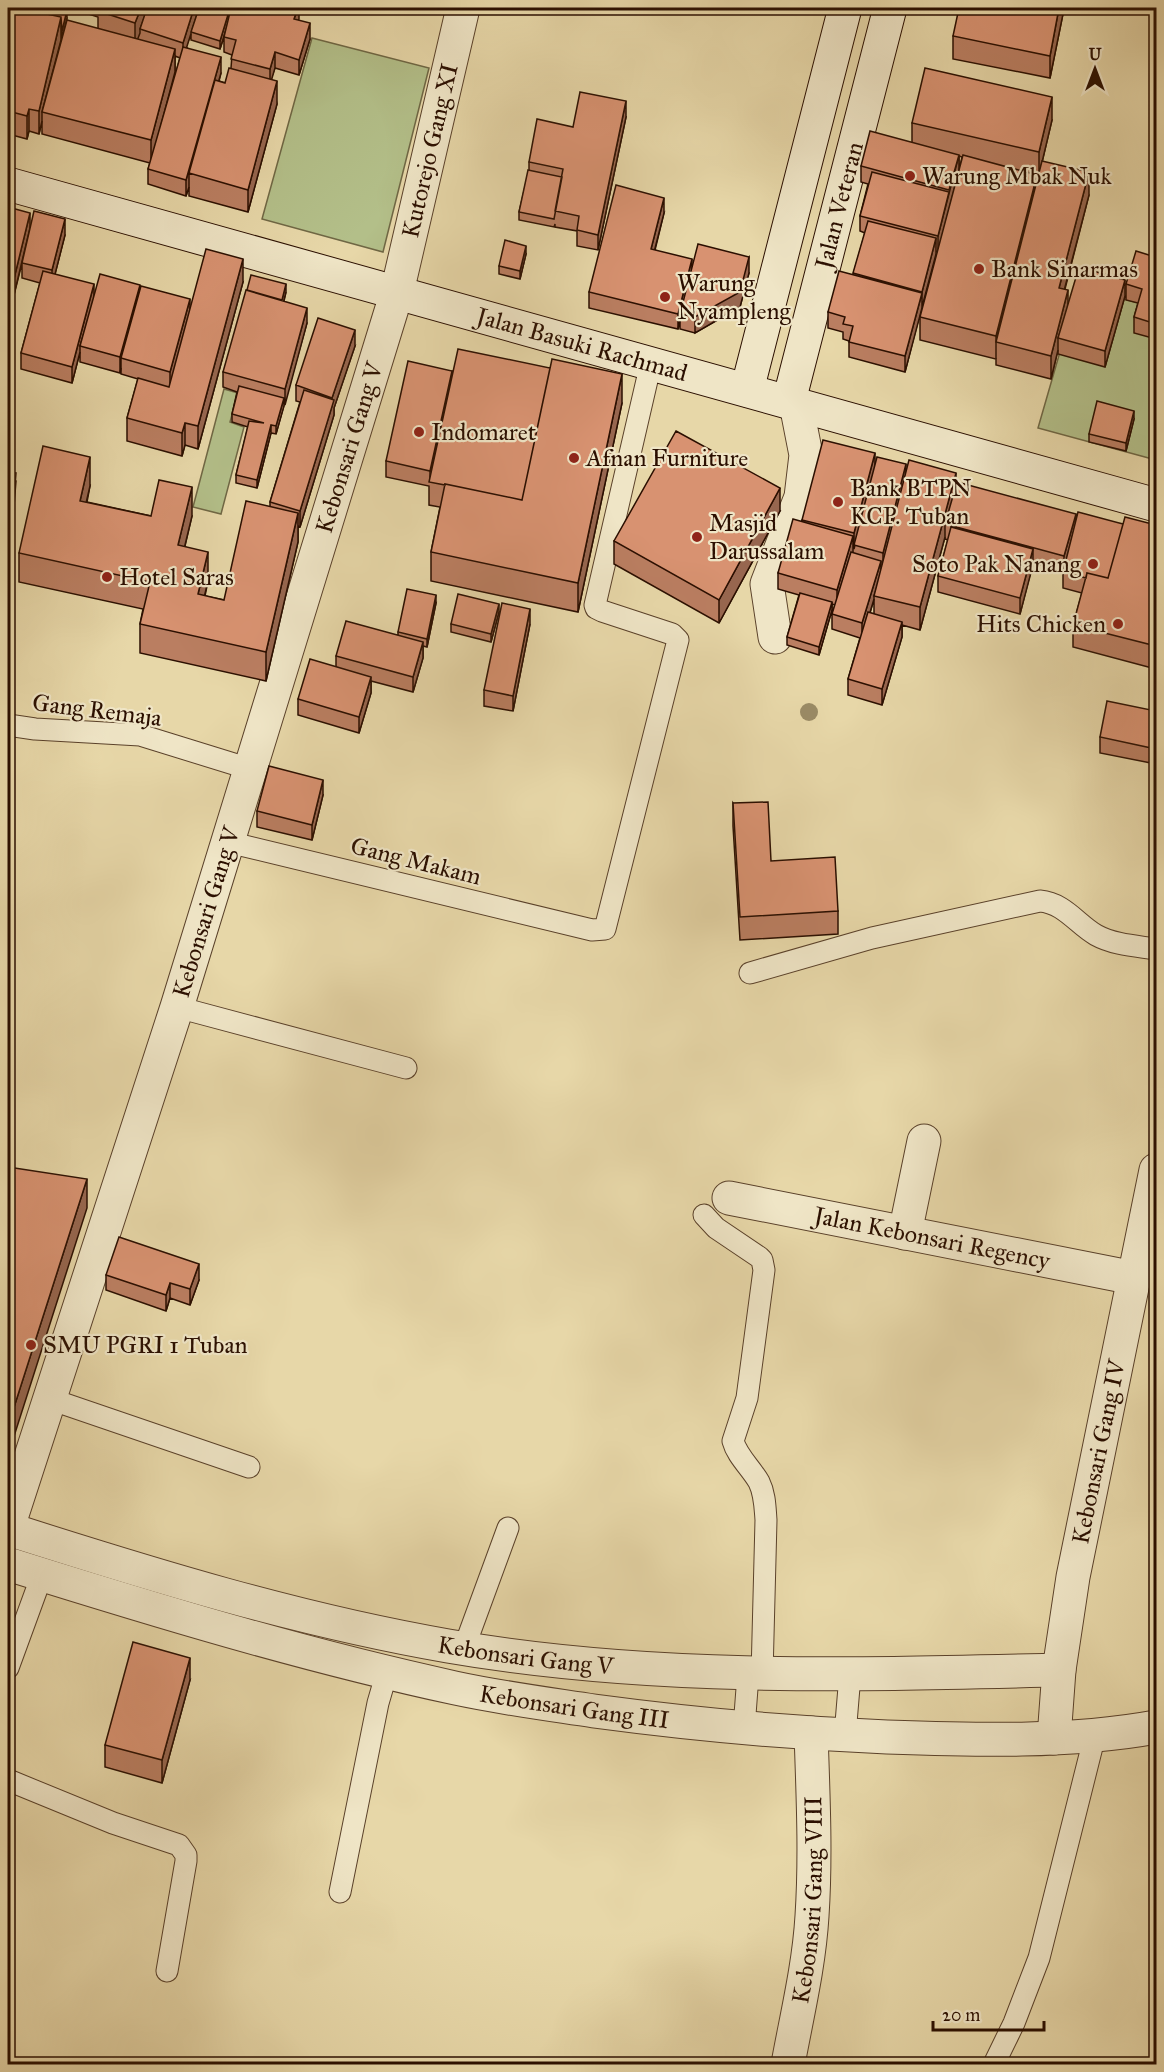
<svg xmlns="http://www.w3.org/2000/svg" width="1164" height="2072" font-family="'IM FELL Great Primer',serif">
<rect width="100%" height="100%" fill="#e7d7a8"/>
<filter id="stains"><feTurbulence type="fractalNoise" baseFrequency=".00333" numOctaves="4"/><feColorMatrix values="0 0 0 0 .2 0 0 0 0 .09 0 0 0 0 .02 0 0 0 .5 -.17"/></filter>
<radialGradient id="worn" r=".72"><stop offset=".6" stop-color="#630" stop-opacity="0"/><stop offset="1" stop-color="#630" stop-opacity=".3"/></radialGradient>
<!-- green -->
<path fill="#b3bf89" stroke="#6f6744" stroke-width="1.5" d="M312 38 429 68 383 252 262 219Z
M1079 286 1156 308V460L1038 428Z
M224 389 238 393 230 422 244 427 221 514 193 507Z"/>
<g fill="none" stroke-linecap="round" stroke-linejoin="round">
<!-- lane casing -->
<g stroke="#5a412a" stroke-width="23">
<path id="lane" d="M8 725 35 729 140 735 250 769
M228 842 592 930 605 929 678 640 672 634 602 611 596 608 595 605 651 363
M750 973 872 938 1040 901C1064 903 1077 924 1096 935 1114 945 1137 946 1156 949
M177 1007 406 1068
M704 1215 716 1228 759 1257 762 1260 764 1270 747 1398 733 1441C737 1456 751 1468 759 1482 765 1494 765 1507 766 1520L762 1675
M50 1399 249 1467
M464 1648 508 1528
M8 1668 42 1575
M744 1728 748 1675
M845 1735 850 1675
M8 1780 113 1823 179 1845 186 1855V1861L167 1971
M340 1892 378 1703 387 1672
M994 2064 1014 2023 1039 1958 1095 1735"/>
</g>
<!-- street casing -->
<g stroke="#5a412a" stroke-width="35">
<g id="street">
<path d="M775 637 767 584 801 497 806 455 796 404"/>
<path id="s1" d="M729 1198 1134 1278"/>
<path d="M905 1233 924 1141"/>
<path id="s2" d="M8 1527 177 1007 397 292 463 8"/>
<path id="s3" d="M8 1529C152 1575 298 1620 448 1646 651 1681 854 1675 1059 1670"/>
<path id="s4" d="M8 1564C155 1610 303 1655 455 1688 501 1698 548 1704 594 1711 691 1724 789 1733 887 1737 976 1740 1068 1743 1156 1727"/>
<path id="s5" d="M1054 1738 1059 1670 1073 1577 1156 1170"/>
<path id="s6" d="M788 2064C797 2015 809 1966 812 1916 816 1855 813 1794 811 1733"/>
</g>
</g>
<!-- secondary casing -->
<g stroke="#2b0f00" stroke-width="35">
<g id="secondary">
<path id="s7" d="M8 184 1156 505"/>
<path d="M747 390 845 8"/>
<path id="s8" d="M789 401 890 8"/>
</g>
</g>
<!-- lane -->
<use href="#lane" stroke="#efe5c6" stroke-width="21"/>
<!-- street -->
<use href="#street" stroke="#efe5c6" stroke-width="33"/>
<!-- secondary -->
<use href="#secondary" stroke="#efe5c6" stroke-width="33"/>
</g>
<!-- trees -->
<circle fill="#9a8b66" cx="809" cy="712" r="9"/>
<!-- wall -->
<path fill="#ba7e61" stroke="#2b0f00" stroke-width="1.5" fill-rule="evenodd" d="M8 8 67 18 63 34 98 29V17L70 8H299L298 20 310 39 299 75 275 68 271 79 277 104 248 212 189 196V187L186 196 148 184V169L150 163 42 134V121L39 134 29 131 27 139 8 134ZM191 34V40L220 49 224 37V52L232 55 231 68 225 83 219 81 221 73 186 47ZM175 56 180 58 164 115 175 72Z
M353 8H363L362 10Z
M1063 8V14L1050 78 953 59V36Z
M626 117 598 250 577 246V231L555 227V224L554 227 519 220V212L529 170V162L573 127Z
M1052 120 1039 175 1026 172 1037 180 1089 195 1065 289 1068 304 1125 296 1105 367 1058 354V350L1051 379 996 365V359L920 340V317L938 252 936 251 905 372 849 357V341L843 339V332L828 328V312L853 275 865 233 860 231V216L868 184 861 182V166L912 143V123ZM959 156 962 157 959 171Z
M8 207 30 227 65 235 55 274 94 297 140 291 190 310 243 282 198 449 185 445 182 456 127 441V418L138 379 121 374V368L120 373 80 362V352L72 383 21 369V353L40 283 22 278V263L11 307 8 306Z
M664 213 655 250 692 268 749 273 740 307 695 333 680 329V320L678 329 589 308V292Z
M1156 241V339L1134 333V317L1138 303 1126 300V284L1152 256Z
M526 254 520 279 499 274V266Z
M286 292 284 301 307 323 276 434 271 433 257 488 236 483V475L248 427 232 422V414L237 392 223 387V372Z
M355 346 334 408V415L300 527 298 526V542L266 681 140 653V624L143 609 19 582V553L90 486 87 502 151 516H192L185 546 208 581 205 596 224 600 270 506V502L300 402 296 401V385Z
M452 371 622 403 578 612 431 581V552L440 507 429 505V486L386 477V461Z
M1134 419 1126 451 1089 442V434Z
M875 466 906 475 956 484 1076 522 1156 525V675L1152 674V665V668L1073 647V625L1082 593 1063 588V572L1033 563 1020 614 938 592V576L948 540 945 539V537L920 630 902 625V637L882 705 848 695V679L860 638 832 629V614L835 605 832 604V610L819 655 787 645V637L799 595 778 589V573L802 520ZM874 599V614L870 613Z
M8 472 16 481 13 518H8Z
M780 511 719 623 614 564V541Z
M436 603 427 647 423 646V658L413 692 371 681V693L359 733 298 715V699L336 667V656L398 635V632Z
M499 612 491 642 451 632V624Z
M530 624 513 711 484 706V690Z
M1156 711V764L1100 753V737Z
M323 795 312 840 257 827V811Z
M733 803 771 861 838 911V934L740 940 733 826Z
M106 1275 199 1280 190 1305 170 1298 166 1311 106 1290Z
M190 1680 162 1783 105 1767V1745Z"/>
<!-- shaded-wall -->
<path fill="#97664f" stroke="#2b0f00" stroke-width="1.5" d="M141 8H148L140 29V33L135 46V23Z
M194 8H199L183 59V43Z
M230 8H232V10L220 49V41Z
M298 8H299V19L294 34V19Z
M1059 8H1063V14L1050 78V56Z
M67 10V18L62 39V31Z
M61 17V40L42 112V121L39 134V111Z
M310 23V39L299 75V60Z
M175 49V72L151 163V140Z
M275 52V68L270 85V69Z
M221 57V73L192 174 189 173V187L186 196V180Z
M277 81V104L248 212V190Z
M1052 97V120L1039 175V152Z
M626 101V117L598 250V235Z
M29 109V131L27 139V116Z
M959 155V171L938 252V236Z
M1089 172V195L1059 310V288Z
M1037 175V197L996 342V359V336Z
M664 198V213L651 264V249Z
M30 213V228L11 307V291Z
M65 219V235L52 286V270Z
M936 238V254L922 307V292Z
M526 246V254L520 279V271Z
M749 257V273L740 307 695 333V317Z
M243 259V282L198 449V426Z
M692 259V275L680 314V320L678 329V314Z
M1125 280V296L1105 367V351Z
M94 284V300L80 346V352L72 383V367Z
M286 284V292L280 315V307Z
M140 285V300L121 358V368L120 373V357Z
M1068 290V313L1058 338V350L1051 379V356Z
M922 293V308L905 372V356Z
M190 299V315L170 387V372Z
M307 308V323L285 405V389Z
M355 330V346L334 408V415L300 527V511L332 406V398Z
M452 371 430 482V471Z
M622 374V403L578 612V583Z
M284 398V406L276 434V426Z
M1134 411V419L1126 451V443Z
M185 423V445L182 456V433Z
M271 425V433L257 488V480Z
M875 453V469L854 549V533Z
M90 457V486L80 529V501Z
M906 464V479L883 568V553Z
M956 473V495L945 524V537L920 630V607Z
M192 487V516L178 574V545Z
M780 488V511L719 623V600Z
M298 513V542L266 681V652Z
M1076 514V529L1064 572V556Z
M853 536V552L837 606V590Z
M1033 549V565L1020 614V598Z
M208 552V581L198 623V594Z
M881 561V576L874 596V599L862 639V623Z
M436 595V603L427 647V639Z
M832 602V610L819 655V647Z
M499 604V612L491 642V634Z
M530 609V624L513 711V696Z
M902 622V637L882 705V689Z
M1156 626V649L1152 651V668V645Z
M423 642V658L413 692V677Z
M371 677V693L359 733V717Z
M323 780V795L312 840V825Z
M87 1179V1208L8 1455V1426Z
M199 1264V1280L190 1305V1289Z
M170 1283V1298L166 1311V1295Z
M190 1658V1680L162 1783V1760Z"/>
<!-- building -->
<path fill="#d89271" stroke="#2b0f00" stroke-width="1.5" d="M8 8H19L61 17 39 111 29 109 27 116 8 111Z
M19 8H54L67 10 62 31 61 17Z
M99 8H141L135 23 98 11Z
M147 8H194L183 43 140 29Z
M199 8H230L220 41 191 32Z
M231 8H298L294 19 310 23 299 60 275 52 270 69 231 59 236 40 224 37Z
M959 8H1059L1050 56 953 36Z
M67 20 175 49 151 140 42 112Z
M183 47 221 57 186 180 148 169Z
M229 68 277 81 248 190 189 173 215 80 225 83Z
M925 68 1052 97 1039 152 912 123Z
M580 92 626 101 598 235 577 230 579 216 555 211 563 169 529 162 537 119 573 127Z
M870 131 959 155 949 190 861 166Z
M963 155 1037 175 996 336 920 317Z
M1042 161 1089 172 1059 288 1068 290 1051 356 996 342Z
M528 170 562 177 554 219 519 212Z
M872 172 949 192 938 236 860 216Z
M616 185 664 198 651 249 692 259 678 314 589 292Z
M8 207 30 213 11 291 8 290Z
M34 211 65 219 52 270 22 263Z
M868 221 936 238 922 292 853 273Z
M505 240 526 246 520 271 499 266Z
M1156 241V324L1134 317 1142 289 1126 284 1136 251 1152 256Z
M698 244 749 257 740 292 695 317 680 314Z
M206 249 243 259 198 426 185 423 182 433 127 418 138 378 169 387Z
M1079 267 1125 280 1105 351 1058 338Z
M43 271 94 284 72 367 21 353Z
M839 271 922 293 905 356 849 342 853 326 843 324 845 317 828 312Z
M100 274 140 285 120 357 80 346Z
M251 275 286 284 282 300 247 290Z
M141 286 190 299 170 372 121 358Z
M246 290 307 308 285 389 223 372Z
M318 318 355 330 332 398 296 385Z
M458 349 550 368 522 500 445 484V485L429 482Z
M552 359 622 374 578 583 431 552 445 484 522 500Z
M408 361 452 371 430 471 386 461Z
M239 386 284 398 276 426 271 425 257 480 236 475 249 421 264 423 232 414Z
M304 390 334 400 300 511 270 502Z
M1097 401 1134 411 1126 443 1089 434Z
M676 431 780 488 719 600 614 541Z
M823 440 875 453 854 533 802 520Z
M43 446 90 457 80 501 151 516 159 480 192 487 178 545 208 552 198 594 224 600 246 501 298 513 266 652 140 624 150 582 19 553Z
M877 457 906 464 883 553 854 545Z
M909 460 956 473 920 607 874 596Z
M8 472 16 473 13 510H8Z
M957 482 1076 514 1064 556 945 524Z
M1078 512 1123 524 1108 578 1087 573 1086 578 1063 572Z
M1125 517 1156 525V626L1152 645 1073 625 1087 573 1108 578Z
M793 519 853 536 837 590 778 573Z
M951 527 1033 549 1020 598 938 576Z
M851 552 881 561 862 623 832 614Z
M407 589 436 595 427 639 398 632Z
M800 593 832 602 819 647 787 637Z
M458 594 499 604 491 634 451 624Z
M502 603 530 609 513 696 484 690Z
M868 612 902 622 882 689 848 679Z
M346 621 423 642 413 677 336 656Z
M1156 635V652L1152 651Z
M310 659 371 677 359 717 298 699Z
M1107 701 1156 711V749L1100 737Z
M269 766 323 780 312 825 257 811Z
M768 802 771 861 835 857 838 911 740 917 733 803Z
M8 1167 87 1179 8 1426V1239L10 1233H8Z
M119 1237 199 1264 190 1289 170 1283 166 1295 106 1275Z
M133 1642 190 1658 162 1760 105 1745Z"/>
<!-- markers -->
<g fill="#8f2418" stroke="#efe5c6" stroke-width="2">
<circle cx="910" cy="176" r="6"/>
<circle cx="979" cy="269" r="6"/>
<circle cx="665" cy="297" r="6"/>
<circle cx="419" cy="432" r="6"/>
<circle cx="574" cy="458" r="6"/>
<circle cx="838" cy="502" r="6"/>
<circle cx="697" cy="537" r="6"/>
<circle cx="1093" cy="564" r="6"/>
<circle cx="107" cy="577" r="6"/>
<circle cx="1118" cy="624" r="6"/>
<circle cx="31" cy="1345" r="6"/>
</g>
<g text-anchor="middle" stroke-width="4.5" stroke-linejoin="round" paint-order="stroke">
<!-- street labels -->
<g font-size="24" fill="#2b0f00" stroke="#efe5c6">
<text dy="8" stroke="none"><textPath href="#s2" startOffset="1440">Kutorejo Gang XI</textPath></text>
<text dy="8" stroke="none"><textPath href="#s8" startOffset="202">Jalan Veteran</textPath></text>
<text dy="8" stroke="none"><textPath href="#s7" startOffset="596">Jalan Basuki Rachmad</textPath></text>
<text dy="8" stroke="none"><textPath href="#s2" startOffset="1132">Kebonsari Gang V</textPath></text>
<text transform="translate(97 710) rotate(7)" y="8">Gang Remaja</text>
<text transform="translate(416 861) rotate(14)" y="8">Gang Makam</text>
<text dy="8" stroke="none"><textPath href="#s2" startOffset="646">Kebonsari Gang V</textPath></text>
<text dy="8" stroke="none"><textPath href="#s1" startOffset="207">Jalan Kebonsari Regency</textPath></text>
<text dy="8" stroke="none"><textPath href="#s5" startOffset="290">Kebonsari Gang IV</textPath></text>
<text dy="8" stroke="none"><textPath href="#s3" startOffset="534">Kebonsari Gang V</textPath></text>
<text dy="8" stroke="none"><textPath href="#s4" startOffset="585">Kebonsari Gang III</textPath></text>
<text dy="8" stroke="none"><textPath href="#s6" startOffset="166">Kebonsari Gang VIII</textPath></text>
</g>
<!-- poi labels -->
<g font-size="24" fill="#2b0f00" stroke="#efe5c6" text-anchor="start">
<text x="922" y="184">Warung Mbak Nuk</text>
<text x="991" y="277">Bank Sinarmas</text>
<text x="677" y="291">Warung<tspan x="677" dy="28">Nyampleng</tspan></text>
<text x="431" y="440">Indomaret</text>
<text x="586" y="466">Afnan Furniture</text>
<text x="850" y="496">Bank BTPN<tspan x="850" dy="28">KCP. Tuban</tspan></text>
<text x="709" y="531">Masjid<tspan x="709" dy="28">Darussalam</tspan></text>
<text x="1081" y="572" text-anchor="end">Soto Pak Nanang</text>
<text x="119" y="585">Hotel Saras</text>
<text x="1106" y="632" text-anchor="end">Hits Chicken</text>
<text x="43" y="1353">SMU PGRI 1 Tuban</text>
</g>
</g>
<!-- margin -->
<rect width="1164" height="2072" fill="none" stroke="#e7d7a8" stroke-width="30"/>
<rect x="9" y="9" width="1146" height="2054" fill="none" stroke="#2b0f00" stroke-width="3"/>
<rect x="15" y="15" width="1134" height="2042" fill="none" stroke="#2b0f00" stroke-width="1.5"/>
<!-- north arrow -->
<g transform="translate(1095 69)" stroke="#efe5c6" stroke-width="4.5" paint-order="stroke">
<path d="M0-4.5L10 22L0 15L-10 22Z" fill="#2b0f00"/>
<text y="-9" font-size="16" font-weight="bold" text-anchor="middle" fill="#2b0f00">U</text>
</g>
<!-- scale -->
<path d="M933 2021v9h111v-9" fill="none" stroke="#2b0f00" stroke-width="3"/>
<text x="942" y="2021" font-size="18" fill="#2b0f00" stroke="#efe5c6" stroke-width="4.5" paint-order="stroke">20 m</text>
<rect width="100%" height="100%" filter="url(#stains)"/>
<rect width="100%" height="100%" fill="url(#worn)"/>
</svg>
